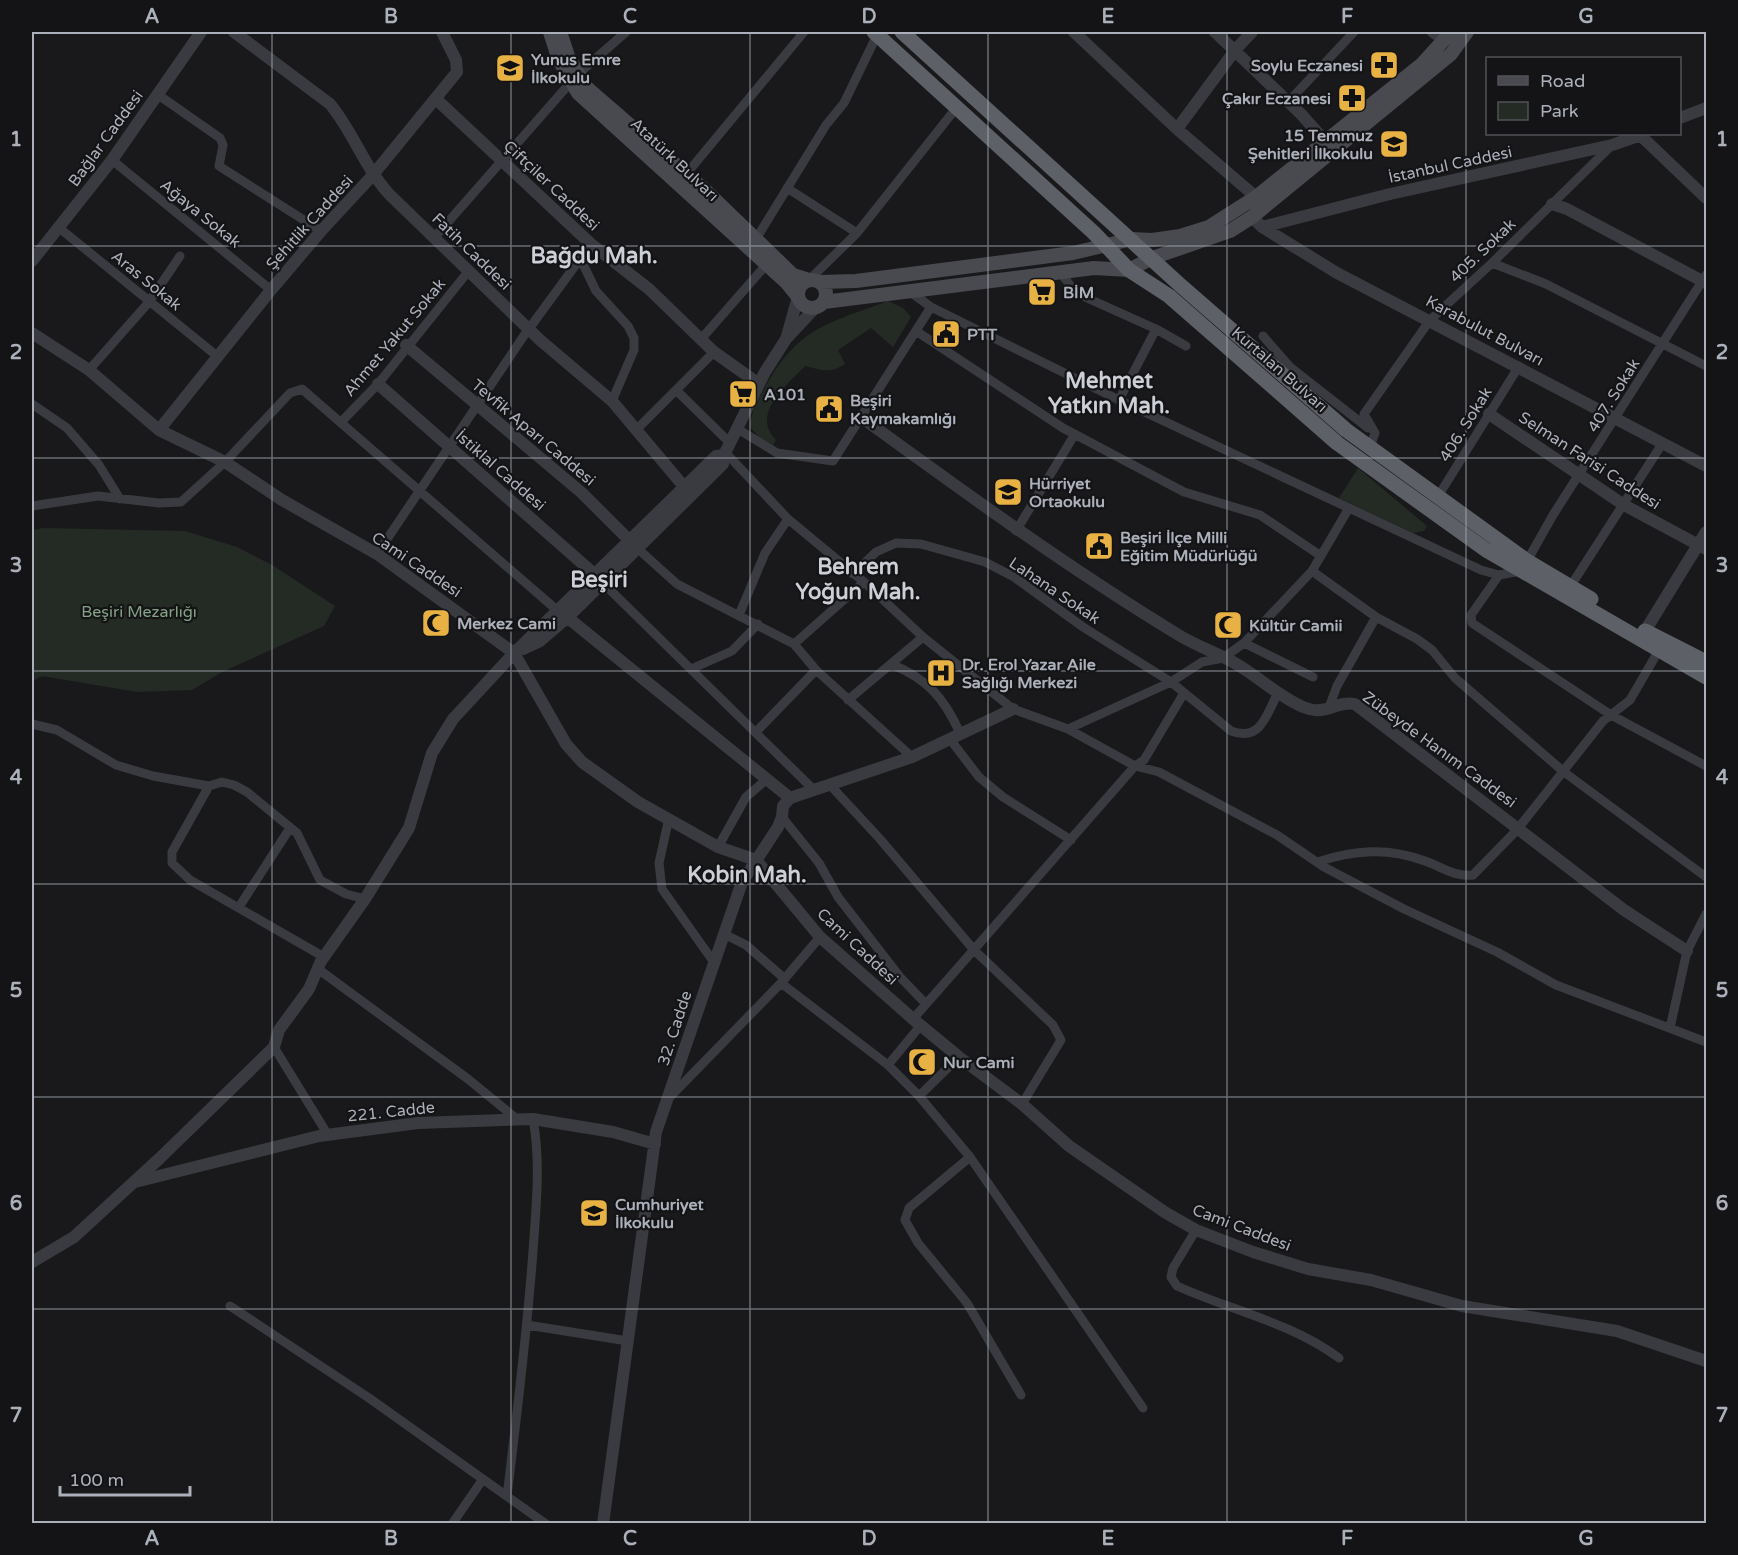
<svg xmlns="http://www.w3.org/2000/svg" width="1738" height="1555" font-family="'Varela Round',sans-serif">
<rect width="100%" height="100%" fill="#19191b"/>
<!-- green -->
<path fill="#232b24" d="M888 301 903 308 911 317 893 347 871 328 838 350 845 364C830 374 822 370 805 366 787 385 750 414 776 440L773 445 759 437 750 427C751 410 759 399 767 384 800 326 830 323 888 301Z
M1358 468 1427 526 1424 531 1413 533 1339 498Z
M43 528 185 531 237 547 272 565 335 606 324 626 222 672 192 690 137 692 42 676 32 681V530Z"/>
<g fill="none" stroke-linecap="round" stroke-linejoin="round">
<!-- minor -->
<path stroke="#3a3b40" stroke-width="9" d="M157 94 220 138 223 145 219 166 321 231
M1288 102 1354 32
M112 160 271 290
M683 178 804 32
M787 188 857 233
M58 227 217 356
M434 238 578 74 626 32
M756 239 826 125 844 103 877 35
M581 260 596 291 628 326 634 338V350L612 401
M1492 263 1546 284 1706 366
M1060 272 1076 293 1156 329 1186 346
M809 280 857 233 957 107
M909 291 931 307 1119 400 1481 570 1499 575 1521 571
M916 331 1063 428 1184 492 1260 515 1321 556
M1263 336 1290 367 1368 428
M702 338 766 265
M89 370 149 302 180 256
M676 390 730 443
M1119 400 1156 329
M32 404 67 428 99 465 120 499
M342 421 378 384 467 273
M736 428 777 453 833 461 931 307
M636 430 714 352
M1370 447 1375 433 1364 414 1430 320 1492 263 1612 145
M725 452 788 519 864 582 923 637 1013 709 1068 729 1135 766 1159 772 1277 835 1324 867 1404 909 1497 952 1556 985 1706 1042
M1437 498 1519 366
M32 506 98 496 159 503 181 502 225 462 290 393 302 389 558 611
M1016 531 1075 434
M637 548 677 584 794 644 816 670 912 757
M377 554 523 337 591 244
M1527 561 1553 515 1706 275
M1312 571 1376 617 1417 639 1432 650 1455 678 1564 772 1706 877
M853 574 876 552 896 543 921 544 985 562 1014 577 1083 627 1171 682 1231 731C1261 742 1266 715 1278 693
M1499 575 1471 615 1472 623 1611 715 1706 766
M602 582 814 790
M1570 587 1662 444
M739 615 765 553 788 519
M1244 643 1313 677
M794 644 864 582
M891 664C928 679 944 698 960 733
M691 669 732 651 758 624
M848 700 923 637
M1328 710 1337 686 1376 617
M32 724 57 730 116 765 153 776 209 786 222 782 234 785 247 792 297 833 320 880 346 894 365 899
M1068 729 1171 682 1202 662 1223 658 1244 643 1312 571 1349 508
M757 731 816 670
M949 738 979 777 1003 797 1071 840
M830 785 880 839 974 950 1053 1025 1061 1040 1022 1104
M209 786 172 852V863L190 880 324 957
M782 817 819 863 838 897 900 977 926 1004
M669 818 659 863 662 889 713 961
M718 847 746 797 767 779
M1317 862C1354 850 1388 847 1425 861 1442 867 1454 877 1473 875L1516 831 1603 721 1630 700 1659 650
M239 907 290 828
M724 934 746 945 785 979
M318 969 468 1079 518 1120
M781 983 888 1065 919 1096 970 1157 1143 1408
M913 1019 1135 766 1144 760 1184 693
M1670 1028 1687 951 1706 914
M274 1047 328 1135
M888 1065 921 1025
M919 1096 959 1057
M668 1099 781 983 820 937
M970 1157 909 1208 905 1220 918 1243 967 1303 1021 1395
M1196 1230 1173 1268 1171 1277 1177 1286C1230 1310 1292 1323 1339 1358
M230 1306 369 1398 546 1524
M527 1325 628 1341
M507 1496C517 1415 527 1333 533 1251 536 1208 541 1162 533 1119
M452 1524 483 1479"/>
<!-- tertiary -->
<path stroke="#3a3b40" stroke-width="12" d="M234 32 330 104C354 133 364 167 390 195L540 340 612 401 691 495
M1074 32 1177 129 1256 197
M1215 32 1301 114 1325 141
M1433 32 1444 40
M436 99 591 244 649 289 714 352 759 384
M1680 118 1706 108
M1177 129 1236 49 1252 32
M1640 135 1706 198
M1552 204 1567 209 1706 283
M1252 217 1262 227 1337 273 1706 466
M1262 227 1390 194 1612 145 1644 134
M32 261 112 160 201 32
M32 333 89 370 159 430 225 462 282 500 377 554 514 653 566 744 582 762 638 802 718 847 756 860 820 937 913 1019 959 1057 1022 1104 1069 1146 1166 1213 1196 1230 1253 1252 1308 1269 1371 1280 1462 1306 1617 1331 1706 1361
M787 336 798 297
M406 345 582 493 635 546
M378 384 600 579
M1489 414 1624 505 1706 549
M861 417C964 492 1067 567 1177 634 1196 646 1218 653 1238 665 1260 678 1279 697 1303 707 1326 717 1336 700 1355 704L1624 910 1687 951
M159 430 271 290 321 231 372 176 457 72 456 60 442 32
M562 613 790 798
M1645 631 1706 532
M523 649 540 641 568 617 723 464 724 455 765 372 786 339 815 308
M135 1182 319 1136 418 1123 533 1119 613 1132 655 1144
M32 1262 74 1237 160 1158 274 1047 279 1030 309 989 321 961 365 899 409 828 432 753 453 719 514 653 716 456 724 455
M603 1524 656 1132 742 882 778 827 782 817 783 806 790 798 912 757 1013 709"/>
<!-- secondary -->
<path stroke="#484a50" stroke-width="14" d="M550 32 559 60 578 93 786 282 798 297
M560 32 568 56 586 87 705 190 793 275 809 280
M798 294a14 14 0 1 1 28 0a14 14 0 1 1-28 0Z
M820 282 856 281 1073 253 1132 239 1152 240 1180 236 1209 227 1256 197 1422 64 1451 32
M824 302 1094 268 1129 270 1152 258 1230 231 1252 217 1451 54 1467 32"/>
<!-- trunk -->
<path stroke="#5e6067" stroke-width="15" d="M874 32 1094 233 1129 270 1169 296 1337 443 1486 550 1706 677
M902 32 1179 284 1346 430 1527 561 1591 599
M1645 631 1706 662"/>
</g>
<!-- grid -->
<path fill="none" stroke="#acb0ba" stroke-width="1.5" stroke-opacity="0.55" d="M272 32V1524M511 32V1524M750 32V1524M988 32V1524M1227 32V1524M1466 32V1524M32 246H1706M32 458H1706M32 671H1706M32 884H1706M32 1097H1706M32 1309H1706"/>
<!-- icons -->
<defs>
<g id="pharmacy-square" transform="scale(1.5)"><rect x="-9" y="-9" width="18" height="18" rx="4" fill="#e8b144" stroke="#141416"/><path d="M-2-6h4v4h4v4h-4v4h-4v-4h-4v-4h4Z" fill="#111"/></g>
<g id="school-square" transform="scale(1.5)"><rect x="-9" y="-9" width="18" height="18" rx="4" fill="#e8b144" stroke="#141416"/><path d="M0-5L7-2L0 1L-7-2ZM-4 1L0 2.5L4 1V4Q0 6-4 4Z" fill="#111"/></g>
<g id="supermarket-square" transform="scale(1.5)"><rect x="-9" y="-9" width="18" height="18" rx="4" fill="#e8b144" stroke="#141416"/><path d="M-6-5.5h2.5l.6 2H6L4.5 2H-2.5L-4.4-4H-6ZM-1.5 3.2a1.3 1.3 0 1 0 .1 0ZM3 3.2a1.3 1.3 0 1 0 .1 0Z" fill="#111"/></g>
<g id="civic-square" transform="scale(1.5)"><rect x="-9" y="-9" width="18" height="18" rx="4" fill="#e8b144" stroke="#141416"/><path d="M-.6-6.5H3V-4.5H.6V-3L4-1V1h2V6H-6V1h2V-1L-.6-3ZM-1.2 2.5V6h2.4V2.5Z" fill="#111"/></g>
<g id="mosque-square" transform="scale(1.5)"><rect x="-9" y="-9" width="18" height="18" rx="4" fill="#e8b144" stroke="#141416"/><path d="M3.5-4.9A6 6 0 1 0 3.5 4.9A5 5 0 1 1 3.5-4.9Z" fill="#111"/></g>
<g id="hospital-square" transform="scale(1.5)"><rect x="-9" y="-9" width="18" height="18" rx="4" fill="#e8b144" stroke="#141416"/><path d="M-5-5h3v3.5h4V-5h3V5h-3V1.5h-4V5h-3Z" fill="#111"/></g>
</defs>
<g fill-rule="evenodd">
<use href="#pharmacy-square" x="1384" y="65"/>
<use href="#school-square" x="510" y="68"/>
<use href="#pharmacy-square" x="1352" y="98"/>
<use href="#school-square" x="1394" y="144"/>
<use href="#supermarket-square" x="1042" y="292"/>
<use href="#civic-square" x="946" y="334"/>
<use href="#supermarket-square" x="743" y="394"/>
<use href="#civic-square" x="829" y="409"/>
<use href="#school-square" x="1008" y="492"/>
<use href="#civic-square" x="1099" y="546"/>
<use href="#mosque-square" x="436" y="623"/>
<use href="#mosque-square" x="1228" y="625"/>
<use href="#hospital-square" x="941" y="673"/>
<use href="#mosque-square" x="922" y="1062"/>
<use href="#school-square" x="594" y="1213"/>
</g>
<g text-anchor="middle" stroke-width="4.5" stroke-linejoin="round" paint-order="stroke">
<!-- poi labels -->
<g font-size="16" font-weight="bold" fill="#acb0ba" stroke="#141416" text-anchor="start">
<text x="531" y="65">Yunus Emre<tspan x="531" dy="18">İlkokulu</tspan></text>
<text x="1363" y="71" text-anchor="end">Soylu Eczanesi</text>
<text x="1331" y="104" text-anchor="end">Çakır Eczanesi</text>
<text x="1373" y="141" text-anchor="end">15 Temmuz<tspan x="1373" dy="18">Şehitleri İlkokulu</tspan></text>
<text x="1063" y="298">BİM</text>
<text x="967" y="340">PTT</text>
<text x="764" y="400">A101</text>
<text x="850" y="406">Beşiri<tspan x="850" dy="18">Kaymakamlığı</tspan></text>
<text x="1029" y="489">Hürriyet<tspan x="1029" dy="18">Ortaokulu</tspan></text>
<text x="1120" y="543">Beşiri İlçe Milli<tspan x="1120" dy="18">Eğitim Müdürlüğü</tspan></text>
<text x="457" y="629">Merkez Cami</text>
<text x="1249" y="631">Kültür Camii</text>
<text x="962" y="670">Dr. Erol Yazar Aile<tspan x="962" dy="18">Sağlığı Merkezi</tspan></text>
<text x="943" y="1068">Nur Cami</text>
<text x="615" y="1210">Cumhuriyet<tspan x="615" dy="18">İlkokulu</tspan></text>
</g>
<!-- street labels -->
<g font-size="16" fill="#acb0ba" stroke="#141416">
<text transform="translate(105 138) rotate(-54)" y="6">Bağlar Caddesi</text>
<text transform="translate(675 159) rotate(43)" y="6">Atatürk Bulvarı</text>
<text transform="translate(1450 164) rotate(-12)" y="6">İstanbul Caddesi</text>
<text transform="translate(552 185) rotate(43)" y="6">Çiftçiler Caddesi</text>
<text transform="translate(201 213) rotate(39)" y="6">Ağaya Sokak</text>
<text transform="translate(309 222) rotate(-48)" y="6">Şehitlik Caddesi</text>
<text transform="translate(1482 250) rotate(-44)" y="6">405. Sokak</text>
<text transform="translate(472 251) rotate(44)" y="6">Fatih Caddesi</text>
<text transform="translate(147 280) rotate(39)" y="6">Aras Sokak</text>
<text transform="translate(1485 330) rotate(28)" y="6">Karabulut Bulvarı</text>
<text transform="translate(394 337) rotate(-50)" y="6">Ahmet Yakut Sokak</text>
<text transform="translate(1280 369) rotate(41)" y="6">Kurtalan Bulvarı</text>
<text transform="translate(1613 395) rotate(-58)" y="6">407. Sokak</text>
<text transform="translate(1465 424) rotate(-58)" y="6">406. Sokak</text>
<text transform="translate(534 432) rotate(40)" y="6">Tevfik Aparı Caddesi</text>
<text transform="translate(1590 460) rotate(33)" y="6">Selman Farisi Caddesi</text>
<text transform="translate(501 470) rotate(41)" y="6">İstiklal Caddesi</text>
<text transform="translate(417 564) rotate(34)" y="6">Cami Caddesi</text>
<text transform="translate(1055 590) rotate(34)" y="6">Lahana Sokak</text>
<text transform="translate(1440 749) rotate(36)" y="6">Zübeyde Hanım Caddesi</text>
<text transform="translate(858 946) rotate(43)" y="6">Cami Caddesi</text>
<text transform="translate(674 1028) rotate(-72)" y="6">32. Cadde</text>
<text transform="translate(391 1111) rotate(-6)" y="6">221. Cadde</text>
<text transform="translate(1242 1227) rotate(21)" y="6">Cami Caddesi</text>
</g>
<!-- park labels -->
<g font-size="16" fill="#84a386" stroke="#141416">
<text x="139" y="617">Beşiri Mezarlığı</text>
</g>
<!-- district labels -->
<g font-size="22" font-weight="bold" fill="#cdcfd6" stroke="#141416">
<text x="594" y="263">Bağdu Mah.</text>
<text x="1109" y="388">Mehmet<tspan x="1109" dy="25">Yatkın Mah.</tspan></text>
<text x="858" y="574">Behrem<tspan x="858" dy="25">Yoğun Mah.</tspan></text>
<text x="599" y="587">Beşiri</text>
<text x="747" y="882">Kobin Mah.</text>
</g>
</g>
<!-- border -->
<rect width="1738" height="1555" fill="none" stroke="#141416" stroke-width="66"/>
<!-- legend -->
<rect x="1486" y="57" width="195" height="78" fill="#141416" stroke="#515258" stroke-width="1.5"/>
<rect x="1498" y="76" width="30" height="9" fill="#484a50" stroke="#515258" stroke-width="1.5"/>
<text x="1540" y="87" font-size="18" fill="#acb0ba">Road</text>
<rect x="1498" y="102" width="30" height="18" fill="#232b24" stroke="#515258" stroke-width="1.5"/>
<text x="1540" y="117" font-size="18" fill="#acb0ba">Park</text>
<!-- scale -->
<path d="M60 1486v9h130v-9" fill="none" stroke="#acb0ba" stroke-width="3"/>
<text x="69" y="1486" font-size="18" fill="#acb0ba" stroke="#141416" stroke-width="4.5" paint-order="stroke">100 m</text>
<rect x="33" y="33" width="1672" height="1489" fill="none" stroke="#acb0ba" stroke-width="2"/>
<g font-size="20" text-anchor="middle" font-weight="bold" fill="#acb0ba">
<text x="152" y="23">A</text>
<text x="391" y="23">B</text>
<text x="630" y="23">C</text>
<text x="869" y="23">D</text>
<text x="1108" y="23">E</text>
<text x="1347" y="23">F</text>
<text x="1586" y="23">G</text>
<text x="16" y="146">1</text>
<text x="1722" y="146">1</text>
<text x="16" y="359">2</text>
<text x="1722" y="359">2</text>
<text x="16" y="572">3</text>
<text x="1722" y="572">3</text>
<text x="16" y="784">4</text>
<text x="1722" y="784">4</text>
<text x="16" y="997">5</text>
<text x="1722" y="997">5</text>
<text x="16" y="1210">6</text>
<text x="1722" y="1210">6</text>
<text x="16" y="1422">7</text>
<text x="1722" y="1422">7</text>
<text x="152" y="1545">A</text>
<text x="391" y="1545">B</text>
<text x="630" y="1545">C</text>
<text x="869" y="1545">D</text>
<text x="1108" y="1545">E</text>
<text x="1347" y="1545">F</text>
<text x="1586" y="1545">G</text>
</g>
</svg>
